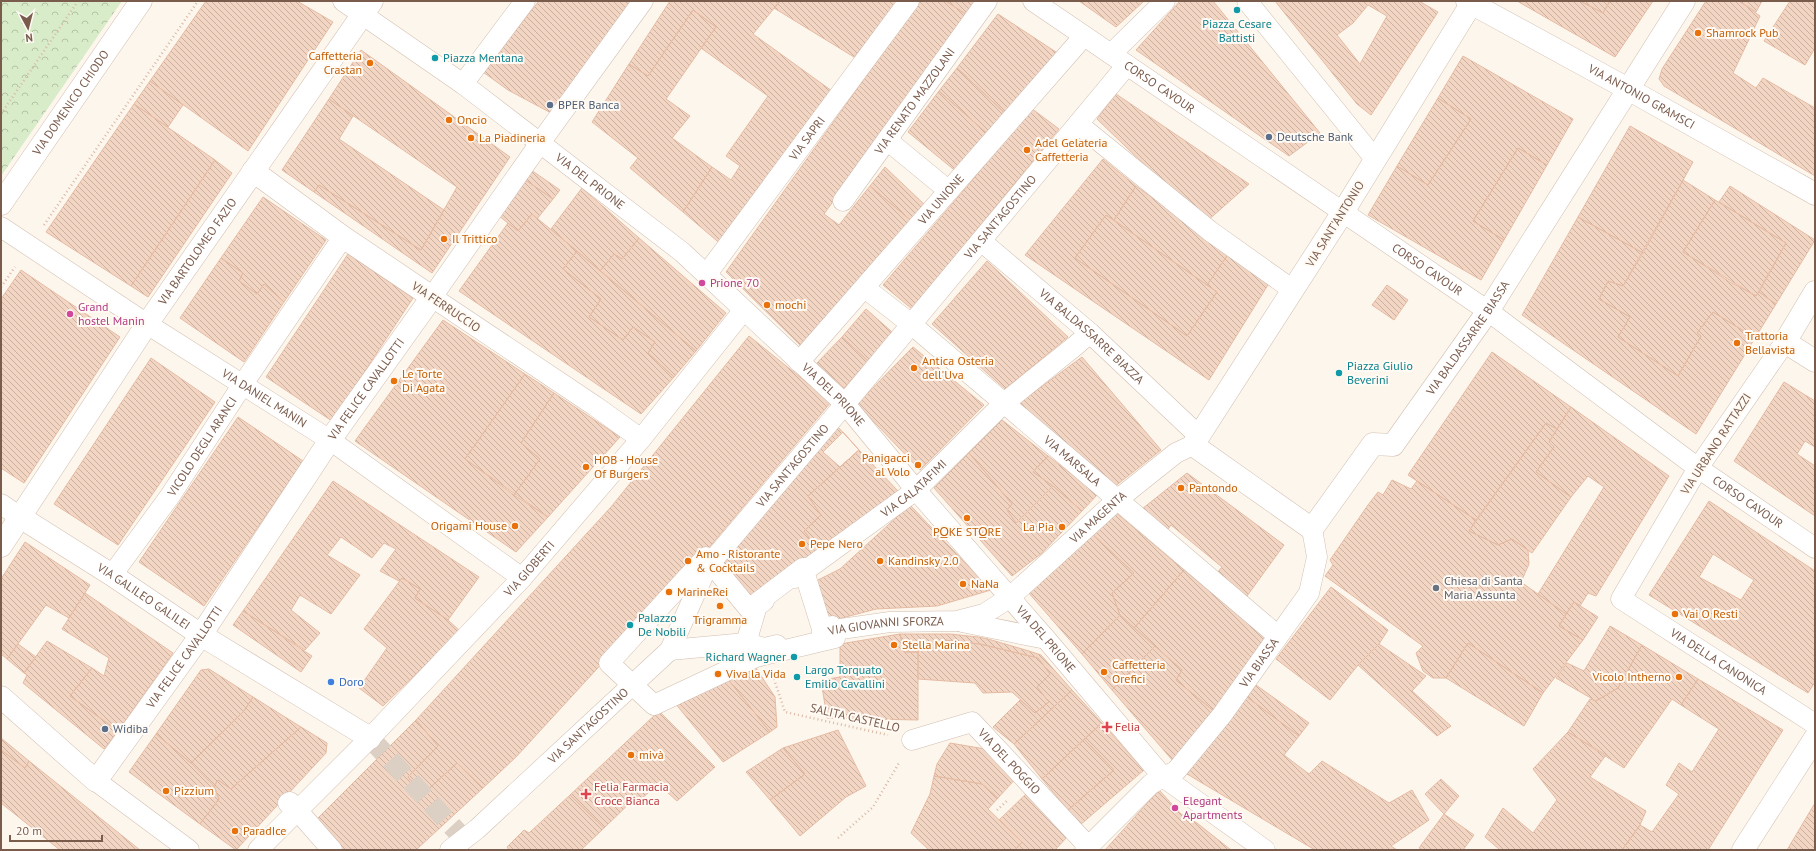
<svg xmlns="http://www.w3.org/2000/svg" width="1816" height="851" font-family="'PT Sans',sans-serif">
<defs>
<pattern id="park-crowns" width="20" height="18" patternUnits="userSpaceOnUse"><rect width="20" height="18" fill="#d8ecc9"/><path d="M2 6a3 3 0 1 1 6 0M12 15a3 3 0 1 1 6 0" fill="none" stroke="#b4c2a5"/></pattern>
<pattern id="building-back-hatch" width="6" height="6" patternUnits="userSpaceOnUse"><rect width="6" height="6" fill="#f3d5c3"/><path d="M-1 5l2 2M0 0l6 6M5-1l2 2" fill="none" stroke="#cab0a1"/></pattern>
</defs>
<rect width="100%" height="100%" fill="#fdf6ec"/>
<!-- park -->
<path fill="url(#park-crowns)" d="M1 1H122L1 176Z"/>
<!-- building -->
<path fill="url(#building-back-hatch)" stroke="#e6bba3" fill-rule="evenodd" d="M206 1H297L333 22 248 151 150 81Z
M539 1H631L553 114 508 90 483 72Z
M670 1H780L753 34 832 91 723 246 683 212 712 167 731 180 740 166 726 156 768 96 701 48 716 27 693 10 648 76 629 64Z
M780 1H900L854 57 774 8Z
M920 1H946L967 15 824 214 839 225 870 186 914 223 806 351 726 272Z
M946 1H977L967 15Z
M1079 1H1144L1116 27Z
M1180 1H1213L1320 133 1289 156 1136 50Z
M1275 1H1419L1438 12 1371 115 1357 104ZM1368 5 1387 16 1360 64 1337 35 1353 23Z
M1517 1H1580L1603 13 1610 1H1653L1615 57Z
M1580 1H1610L1603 13Z
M1706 1H1739L1760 16 1733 73 1756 88 1763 78 1815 108V176L1664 86 1662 83 1659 79 1662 69Z
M1739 1H1762L1756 12Z
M1790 1H1815V48L1805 65 1764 41Z
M693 10 716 27 666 99 690 116 672 138 712 167 683 212 630 168 638 158 592 122 629 64 648 76Z
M998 14 1059 54 1009 117 957 68Z
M361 50 510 157 432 273 314 192 319 185 421 250 457 187 329 99Z
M1463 56 1573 119 1547 165 1518 148 1473 221 1504 240 1481 280 1368 215 1397 166 1428 185 1471 119 1438 98Z
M957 68 1009 117 991 137 939 91Z
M150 81 183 105 168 127 134 104Z
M939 91 991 137 958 173 908 132Z
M1116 94 1249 184 1205 223 1097 119Z
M1438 98 1471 119 1428 185 1397 166Z
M329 99 353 116 339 139 444 210 421 250 319 185 314 192 282 170Z
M134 104 215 160 131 286 46 232Z
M1031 108 1059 129 912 309 883 285 970 183Z
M1630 126 1693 162 1643 253 1578 217Z
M1518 148 1547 165 1504 240 1473 221Z
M1103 159 1136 186 1114 220 1106 215 1075 258 1187 336 1217 292 1207 285 1229 253 1271 280 1209 380 1025 255Z
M215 160 232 173 148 297 131 286Z
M885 167 927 207 914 223 870 186Z
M531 170 560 190 553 199 524 179Z
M524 179 553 199 537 219 532 214 518 231 499 216Z
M1683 180 1715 200 1683 252 1730 282 1756 296 1759 292 1776 304 1755 338 1713 312 1697 333 1701 336 1678 376 1618 337 1630 317 1599 299 1608 281 1623 286Z
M1136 186 1229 253 1207 285 1114 220Z
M1730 186 1815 240 1776 304 1759 292 1786 243 1719 202Z
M582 188 639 238 622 259 614 254 600 271 551 229Z
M263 197 326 240 284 302 264 284 257 294 239 281 243 273 221 258Z
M1715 200 1786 243 1756 296 1683 252Z
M532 214 577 251 563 269 601 299 589 317 623 340 633 327 655 342 648 353 674 377 641 414 459 291 508 223 518 231Z
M1106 215 1217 292 1187 336 1075 258Z
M1578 217 1643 253 1623 286 1608 281 1599 299 1630 317 1618 337 1678 376 1701 336 1697 333 1713 312 1755 338 1696 434 1522 315Z
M639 238 726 313 696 351 600 271 614 254 622 259Z
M577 251 696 351 674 377 648 353 655 342 633 327 623 340 589 317 601 299 563 269Z
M348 254 413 298 332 421 266 377Z
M221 258 243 273 239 281 257 294 264 284 284 302 244 362 180 318Z
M987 261 1068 337 1005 389 932 324Z
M21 270 120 337 24 483 1 468V299Z
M1387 285 1408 300 1394 320 1372 305Z
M866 309 892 332 868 361 842 337Z
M443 320 525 374 465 459 548 517 516 552 355 441Z
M749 336 831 402 686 575 651 610 516 757 483 788 457 763 423 794 408 777 438 746 416 720 611 507Z
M842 337 868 361 844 388 817 363Z
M913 347 984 405 920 470 857 404Z
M1492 352 1571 407 1557 429 1546 423 1476 520 1408 475Z
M1082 357 1161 450 1114 487 1019 403Z
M151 358 215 402 118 545 54 504Z
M525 374 554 393 521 443 540 459 514 495 465 459Z
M1784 382 1815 401V447L1805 441 1797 454 1815 466V516L1734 461Z
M554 393 620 437 548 517 514 495 540 459 521 443Z
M1571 407 1669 476 1596 596 1588 593 1580 606 1574 602 1566 614 1538 594 1604 487 1588 476 1571 497 1536 472 1554 447 1549 442Z
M238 417 303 461 204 606 139 562Z
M1002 420 1048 456 1033 472 1053 486 1016 523 1007 510 1012 504 969 453Z
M1546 423 1557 429 1549 442 1554 447 1536 472 1571 497 1532 553 1512 539 1498 545 1469 531Z
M838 427 859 450 808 496 821 515 804 531 819 551 751 603 718 566Z
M843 432 859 450 840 467 823 452Z
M859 450 898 491 819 551 804 531 821 515 808 496Z
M969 453 1012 504 1007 510 1016 523 1053 486 1082 511 1042 553 1012 576 934 488Z
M1048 456 1098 494 1082 511 1053 486 1033 472Z
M1187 473 1284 545 1247 596 1216 574 1222 567 1171 525 1168 529 1142 509Z
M1392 480 1411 489 1417 481 1476 520 1469 531 1498 545 1512 539 1528 550 1529 564 1521 582 1566 614 1559 626 1583 640 1543 693 1468 643 1446 678H1433L1423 671 1416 653 1423 646 1325 576 1333 565 1330 560 1368 505 1378 492 1383 495Z
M333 481 479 577 448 620 415 598 420 589 402 578 399 581 380 571 396 549 384 543 372 558 341 537 327 555 360 575 331 614 300 595 291 610 320 633 305 650 243 611Z
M1709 501 1815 571V682L1808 693 1649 595ZM1713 554 1754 580 1741 600 1699 577Z
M910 505 991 590 937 606 876 609 823 623 812 583 840 569Z
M1114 511 1184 570 1134 628 1120 615 1112 593 1134 573 1091 533Z
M1091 533 1134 573 1112 593 1120 615 1082 654 1028 592Z
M25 542 90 585 69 618 46 605 7 659 1 654V579Z
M1184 570 1267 639 1215 712 1176 680 1182 670 1134 628Z
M402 578 420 589 415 598 448 620 460 631 383 706 359 688 387 648 364 629Z
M1331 587 1388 630 1379 644 1358 665 1330 700 1276 659Z
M85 593 173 653 118 731 70 696 92 668 104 676 109 658 62 629Z
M1574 602 1598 617 1583 640 1559 626Z
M243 611 312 656 301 672 233 625Z
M1120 615 1155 646 1112 690 1082 654Z
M1610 626 1642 645 1618 688 1596 701 1556 678 1567 663 1584 671Z
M900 634H950L978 637 988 639 1029 651 1041 655 1072 690 1014 744 993 727 1020 700 1035 713 1049 702 1037 687 1050 674 1038 658 980 644 944 640 942 647 918 649V652H904Z
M900 634 904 652H918V720L827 718 821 680 840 677V644Z
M944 640 980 644 1038 658 1050 674 1037 687 1049 702 1035 713 1012 692 983 693 975 683 918 679V649L942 647Z
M47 641 92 668 70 696 118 731 104 749 23 683 27 675 24 673Z
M1468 643 1543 693 1524 726 1446 678Z
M18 644 36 657 24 673 7 659Z
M1379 644 1426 676 1412 691 1451 726 1437 736 1358 665Z
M1642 645 1698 679 1681 705 1672 699 1624 768 1568 732 1590 699 1596 701 1618 688Z
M1155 646 1182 670 1176 680 1215 712 1173 761 1112 690Z
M754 665 775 697 777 727 770 732 727 678Z
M209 669 253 697 244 711 191 763 156 734 201 670Z
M727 678 770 732 723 762 675 703Z
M1698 679 1783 730 1708 850H1622L1640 825 1652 832 1679 794 1666 785 1679 763 1692 772 1719 729 1681 705Z
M1256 685 1309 723 1299 736 1247 697Z
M1072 690 1102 723 1042 779 1014 744Z
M253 697 301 727 231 789 218 780 214 786 191 763 244 711Z
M1247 697 1299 736 1284 755 1309 774 1322 761 1389 803 1412 790 1429 820 1391 846 1397 850H1315L1187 774Z
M659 711 715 767 677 801 658 784 639 801 635 798 604 828 570 795Z
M416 720 438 746 408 777 423 794 457 763 483 788 416 850H339L314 822Z
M1102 723 1144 770 1080 825 1068 810 1114 770 1084 739Z
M301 727 327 743 326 753 236 850 200 824 219 799 214 786 218 780 231 789Z
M838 730 866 786 846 797 800 836 770 800 805 774 783 748Z
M1568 732 1606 755 1590 777 1646 811 1640 825 1622 850H1500L1485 837 1503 808 1533 833 1557 800 1533 769Z
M156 734 191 763 214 786 219 799 200 824 129 772Z
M1 738 29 761 25 768 1 750Z
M1084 739 1114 770 1068 810 1042 779Z
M950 743 991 750 1018 776 998 798 982 784 934 776 937 764Z
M783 748 805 774 770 800 746 772Z
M1 750 25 768 29 761 140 850H60L1 803Z
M934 776 982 784 998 798 988 809 1022 842 1015 850H929L911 833 930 794Z
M1441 779 1459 796 1444 814 1425 794Z
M1159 790 1181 814 1197 823 1231 850H1105Z
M1027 793 1068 836 1055 850H1015L1022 842 999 820Z
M570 795 604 828 581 850H509L507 847 524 830 529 833Z
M1815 803V850H1787Z
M1444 814 1474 835 1463 850H1423L1419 848Z"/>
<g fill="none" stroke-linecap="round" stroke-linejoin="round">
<!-- pedestrian-tunnel -->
<path stroke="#dcd0c4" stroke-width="20" stroke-dasharray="20 10" stroke-linecap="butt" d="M370 738 464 839"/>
<!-- pedestrian casing -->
<g stroke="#d1beb0" stroke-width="21">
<g id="pedestrian">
<path id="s1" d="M343 1 463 84 682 252 845 404 916 490 1046 639 1163 777 1265 850"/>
<path id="s2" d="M1033 1 1488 311 1698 468 1815 548"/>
<path d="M1247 1 1375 159"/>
<path d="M1111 54 1165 1"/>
<path d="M463 84 525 1"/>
<path d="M1078 124 1210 231 1293 290"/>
<path d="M887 140 949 191"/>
<path id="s3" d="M843 201 987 1"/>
<path id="s4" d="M1 227 147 324 330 440 522 578"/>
<path id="s5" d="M981 241 1090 333 1199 436"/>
<path id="s6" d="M706 275 909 1"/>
<path id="s7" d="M865 288 911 324 1278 636"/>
<path id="s8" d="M1785 342 1698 468 1621 599 1815 724"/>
<path id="s9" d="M799 362 1084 36"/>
<path d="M641 439 595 406 432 297 540 143 643 1"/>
<path d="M1 504 20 517"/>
<path d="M706 557 749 609 803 568 822 629 832 626 835 638 756 657 654 705 609 663Z"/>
<path id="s10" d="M112 575 170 496 243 384 343 237"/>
<path id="s11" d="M795 578 916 490 1004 403 1075 346 1090 333"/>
<path d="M962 622 1046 639"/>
<path id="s12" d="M822 634 834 630 890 622 957 621 984 614 1009 598 1117 500 1176 453 1193 445"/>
<path d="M746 643 757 606 764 601"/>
<path d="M670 650 746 643 764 648 777 645"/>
<path id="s13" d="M912 740 972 722 1088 846"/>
<path d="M96 781 189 850"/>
<path d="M288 803 290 802 332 850"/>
<path id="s14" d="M258 850 370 738 522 578 641 439 743 311"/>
<path id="s15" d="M450 850 477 829 670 650 707 567 845 404 1127 65"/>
<path id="s16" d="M1085 850 1151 784 1163 777 1176 771 1222 715 1309 593 1317 557 1312 529"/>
</g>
</g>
<!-- minor casing -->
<g stroke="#d1beb0" stroke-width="23">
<g id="minor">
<path id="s17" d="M1467 1 1628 89 1815 194"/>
<path id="s18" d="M1473 1 1343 212 1193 445 1312 529 1373 444 1393 445 1488 311 1684 1"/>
<path id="s19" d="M1 204 141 1"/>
<path d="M1815 292 1785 342 1815 361"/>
<path id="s20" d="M20 517 112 575 201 635 370 738"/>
<path id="s21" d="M1 546 147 324 372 1"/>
<path id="s22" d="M1 697 96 781 201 635 330 440 432 297 343 237 253 171"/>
<path d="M1743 850 1815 738"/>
</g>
</g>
<!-- path -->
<path stroke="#d9b8a5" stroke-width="2.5" stroke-dasharray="1 3" stroke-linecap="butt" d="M1 114 78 1
M44 225 198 1
M1 287 15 267
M774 679 785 712 888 735
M997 810 1008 800
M838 838 873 807 899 763"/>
<!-- pedestrian -->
<use href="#pedestrian" stroke="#fff" stroke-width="20"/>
<!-- minor -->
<use href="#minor" stroke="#fff" stroke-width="22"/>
</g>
<!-- markers -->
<g fill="#0f9aa8" stroke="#fffaf3" stroke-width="1.5">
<circle cx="1237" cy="10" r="4"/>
<circle cx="435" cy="58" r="4"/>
<circle cx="1339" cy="373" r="4"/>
<circle cx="630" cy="625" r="4"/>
<circle cx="794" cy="657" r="4"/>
<circle cx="797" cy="677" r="4"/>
</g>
<g fill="#e8710a" stroke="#fffaf3" stroke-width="1.5">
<circle cx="1698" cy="33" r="4"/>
<circle cx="370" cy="63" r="4"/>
<circle cx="449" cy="120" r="4"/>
<circle cx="471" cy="138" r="4"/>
<circle cx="1027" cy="150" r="4"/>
<circle cx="444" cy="239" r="4"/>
<circle cx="767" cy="305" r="4"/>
<circle cx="1737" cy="343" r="4"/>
<circle cx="914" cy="368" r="4"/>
<circle cx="394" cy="381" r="4"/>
<circle cx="918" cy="465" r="4"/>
<circle cx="586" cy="467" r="4"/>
<circle cx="1181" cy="488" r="4"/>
<circle cx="967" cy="518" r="4"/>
<circle cx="515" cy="526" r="4"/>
<circle cx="1062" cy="527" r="4"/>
<circle cx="802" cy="544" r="4"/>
<circle cx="688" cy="561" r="4"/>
<circle cx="880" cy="561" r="4"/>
<circle cx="963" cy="584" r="4"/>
<circle cx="669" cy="592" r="4"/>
<circle cx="720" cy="606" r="4"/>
<circle cx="1675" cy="614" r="4"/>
<circle cx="894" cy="645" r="4"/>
<circle cx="1104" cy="672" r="4"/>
<circle cx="718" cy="674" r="4"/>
<circle cx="1679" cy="677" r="4"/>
<circle cx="631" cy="755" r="4"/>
<circle cx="166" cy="791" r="4"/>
<circle cx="235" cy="831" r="4"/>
</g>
<g fill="#5c6f8a" stroke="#fffaf3" stroke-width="1.5">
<circle cx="550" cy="105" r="4"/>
<circle cx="1269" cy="137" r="4"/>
<circle cx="105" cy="729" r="4"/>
</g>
<g fill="#d1479c" stroke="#fffaf3" stroke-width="1.5">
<circle cx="702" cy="283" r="4"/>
<circle cx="70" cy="314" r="4"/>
<circle cx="1175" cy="808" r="4"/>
</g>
<circle fill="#6b7280" stroke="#fffaf3" stroke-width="1.5" cx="1436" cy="588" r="4"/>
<circle fill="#3f7fe0" stroke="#fffaf3" stroke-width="1.5" cx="331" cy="682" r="4"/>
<g fill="#e0444e" stroke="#fffaf3" stroke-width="1.5">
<path d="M1105 721h4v4h4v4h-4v4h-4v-4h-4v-4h4z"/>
<path d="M584 788h4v4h4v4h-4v4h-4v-4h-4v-4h4z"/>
</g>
<g text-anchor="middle" stroke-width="4" stroke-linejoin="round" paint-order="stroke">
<!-- culture labels -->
<g font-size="12" fill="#0d838f" stroke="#fffaf3" text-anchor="start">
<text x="1237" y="28" text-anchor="middle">Piazza Cesare<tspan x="1237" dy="14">Battisti</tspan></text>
<text x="443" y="62">Piazza Mentana</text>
<text x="1347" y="370">Piazza Giulio<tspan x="1347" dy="14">Beverini</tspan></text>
<text x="638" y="622">Palazzo<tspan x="638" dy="14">De Nobili</tspan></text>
<text x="786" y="661" text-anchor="end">Richard Wagner</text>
<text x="805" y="674">Largo Torquato<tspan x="805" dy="14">Emilio Cavallini</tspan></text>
</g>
<!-- food labels -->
<g font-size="12" fill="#c56008" stroke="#fffaf3" text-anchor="start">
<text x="1706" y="37">Shamrock Pub</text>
<text x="362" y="60" text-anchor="end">Caffetteria<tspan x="362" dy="14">Crastan</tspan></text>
<text x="457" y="124">Oncio</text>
<text x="479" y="142">La Piadineria</text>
<text x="1035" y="147">Adel Gelateria<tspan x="1035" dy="14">Caffetteria</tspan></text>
<text x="452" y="243">Il Trittico</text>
<text x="775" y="309">mochi</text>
<text x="1745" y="340">Trattoria<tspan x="1745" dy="14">Bellavista</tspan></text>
<text x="922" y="365">Antica Osteria<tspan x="922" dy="14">dell'Uva</tspan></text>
<text x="402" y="378">Le Torte<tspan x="402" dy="14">Di Agata</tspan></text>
<text x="910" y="462" text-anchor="end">Panigacci<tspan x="910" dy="14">al Volo</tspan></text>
<text x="594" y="464">HOB - House<tspan x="594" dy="14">Of Burgers</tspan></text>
<text x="1189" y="492">Pantondo</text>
<text x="507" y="530" text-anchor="end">Origami House</text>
<text x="1054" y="531" text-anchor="end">La Pia</text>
<text x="967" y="536" text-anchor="middle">PO̲KE STO̲RE</text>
<text x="810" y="548">Pepe Nero</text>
<text x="696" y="558">Amo - Ristorante<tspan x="696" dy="14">&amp; Cocktails</tspan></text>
<text x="888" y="565">Kandinsky 2.0</text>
<text x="971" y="588">NaNa</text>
<text x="677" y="596">MarineRei</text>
<text x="1683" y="618">Vai O Resti</text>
<text x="720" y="624" text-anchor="middle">Trigramma</text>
<text x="902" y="649">Stella Marina</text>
<text x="1112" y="669">Caffetteria<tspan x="1112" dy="14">Orefici</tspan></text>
<text x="726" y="678">Viva la Vida</text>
<text x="1671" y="681" text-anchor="end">Vicolo Intherno</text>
<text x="639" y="759">mivà</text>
<text x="174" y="795">Pizzium</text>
<text x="243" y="835">ParadIce</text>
</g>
<!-- street labels -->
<g font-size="12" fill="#7a5c4d" stroke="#fffaf3">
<text dy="4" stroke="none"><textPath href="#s2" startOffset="153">CORSO CAVOUR</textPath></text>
<text dy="4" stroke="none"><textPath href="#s17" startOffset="199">VIA ANTONIO GRAMSCI</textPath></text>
<text dy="4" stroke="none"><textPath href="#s3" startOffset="123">VIA RENATO MAZZOLANI</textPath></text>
<text dy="4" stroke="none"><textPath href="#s19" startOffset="123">VIA DOMENICO CHIODO</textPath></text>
<text dy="4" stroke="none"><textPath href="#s6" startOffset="170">VIA SAPRI</textPath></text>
<text dy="4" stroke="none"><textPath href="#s1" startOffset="306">VIA DEL PRIONE</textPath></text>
<text dy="4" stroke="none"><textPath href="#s9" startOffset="216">VIA UNIONE</textPath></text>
<text dy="4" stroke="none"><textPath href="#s15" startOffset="845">VIA SANT'AGOSTINO</textPath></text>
<text transform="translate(1335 224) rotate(-58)" y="4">VIA SANT'ANTONIO</text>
<text dy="4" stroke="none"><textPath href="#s21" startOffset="354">VIA BARTOLOMEO FAZIO</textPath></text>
<text dy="4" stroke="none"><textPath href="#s2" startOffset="477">CORSO CAVOUR</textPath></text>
<text transform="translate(446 307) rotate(34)" y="4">VIA FERRUCCIO</text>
<text dy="4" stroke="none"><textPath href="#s5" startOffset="146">VIA BALDASSARRE BIAZZA</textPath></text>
<text dy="4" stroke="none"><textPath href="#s18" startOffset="926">VIA BALDASSARRE BIASSA</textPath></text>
<text dy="4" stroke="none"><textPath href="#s22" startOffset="603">VIA FELICE CAVALLOTTI</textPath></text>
<text dy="4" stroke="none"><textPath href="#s1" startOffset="630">VIA DEL PRIONE</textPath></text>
<text dy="4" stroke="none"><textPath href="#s4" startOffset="314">VIA DANIEL MANIN</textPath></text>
<text transform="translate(1716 444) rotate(-57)" y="4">VIA URBANO RATTAZZI</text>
<text dy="4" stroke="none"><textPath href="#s10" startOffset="157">VICOLO DEGLI ARANCI</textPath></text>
<text dy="4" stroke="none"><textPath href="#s7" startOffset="270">VIA MARSALA</textPath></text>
<text dy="4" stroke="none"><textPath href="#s15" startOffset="521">VIA SANT'AGOSTINO</textPath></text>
<text dy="4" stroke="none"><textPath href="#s11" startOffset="149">VIA CALATAFIMI</textPath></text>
<text dy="4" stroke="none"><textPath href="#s2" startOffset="873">CORSO CAVOUR</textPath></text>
<text dy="4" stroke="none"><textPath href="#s12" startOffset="314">VIA MAGENTA</textPath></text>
<text dy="4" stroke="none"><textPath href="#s14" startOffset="391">VIA GIOBERTI</textPath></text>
<text dy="4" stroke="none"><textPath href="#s20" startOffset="147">VIA GALILEO GALILEI</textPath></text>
<text dy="4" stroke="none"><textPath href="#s12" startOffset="65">VIA GIOVANNI SFORZA</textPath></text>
<text dy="4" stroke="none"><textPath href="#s1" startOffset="954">VIA DEL PRIONE</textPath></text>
<text dy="4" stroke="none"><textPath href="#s22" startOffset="279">VIA FELICE CAVALLOTTI</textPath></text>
<text dy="4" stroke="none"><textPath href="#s8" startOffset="421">VIA DELLA CANONICA</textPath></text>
<text dy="4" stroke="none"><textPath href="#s16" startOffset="258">VIA BIASSA</textPath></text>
<text transform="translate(855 718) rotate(13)" y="4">SALITA CASTELLO</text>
<text dy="4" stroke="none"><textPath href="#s15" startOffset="186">VIA SANT'AGOSTINO</textPath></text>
<text dy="4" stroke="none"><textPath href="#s13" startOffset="117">VIA DEL POGGIO</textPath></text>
</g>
<!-- service labels -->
<g font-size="12" fill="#4e5e75" stroke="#fffaf3" text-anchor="start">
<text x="558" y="109">BPER Banca</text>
<text x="1277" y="141">Deutsche Bank</text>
<text x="113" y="733">Widiba</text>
</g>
<!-- hotel labels -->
<g font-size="12" fill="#b23c85" stroke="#fffaf3" text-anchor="start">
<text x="710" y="287">Prione 70</text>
<text x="78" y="311">Grand<tspan x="78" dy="14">hostel Manin</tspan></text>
<text x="1183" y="805">Elegant<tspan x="1183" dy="14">Apartments</tspan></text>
</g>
<!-- worship labels -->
<g font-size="12" fill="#5b616d" stroke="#fffaf3" text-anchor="start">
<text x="1444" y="585">Chiesa di Santa<tspan x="1444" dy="14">Maria Assunta</tspan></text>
</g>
<!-- shop labels -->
<g font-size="12" fill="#366cbe" stroke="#fffaf3" text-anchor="start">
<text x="339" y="686">Doro</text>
</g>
<!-- health labels -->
<g font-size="12" fill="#be3a42" stroke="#fffaf3" text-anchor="start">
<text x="1115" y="731">Felia</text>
<text x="594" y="791">Felia Farmacia<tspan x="594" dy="14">Croce Bianca</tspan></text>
</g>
</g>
<!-- border -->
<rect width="1816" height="851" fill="none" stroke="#7a5c4d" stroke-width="4"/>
<!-- north arrow -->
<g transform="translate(28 28) rotate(173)" stroke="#fffaf3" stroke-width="3" paint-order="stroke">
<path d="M0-3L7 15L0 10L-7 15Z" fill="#7a5c4d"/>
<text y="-6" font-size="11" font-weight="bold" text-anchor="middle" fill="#7a5c4d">N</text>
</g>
<!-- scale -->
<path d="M10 835v6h92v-6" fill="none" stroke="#7a5c4d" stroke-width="2"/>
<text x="16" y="835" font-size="12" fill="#7a5c4d" stroke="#fffaf3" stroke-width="3" paint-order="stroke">20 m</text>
</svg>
